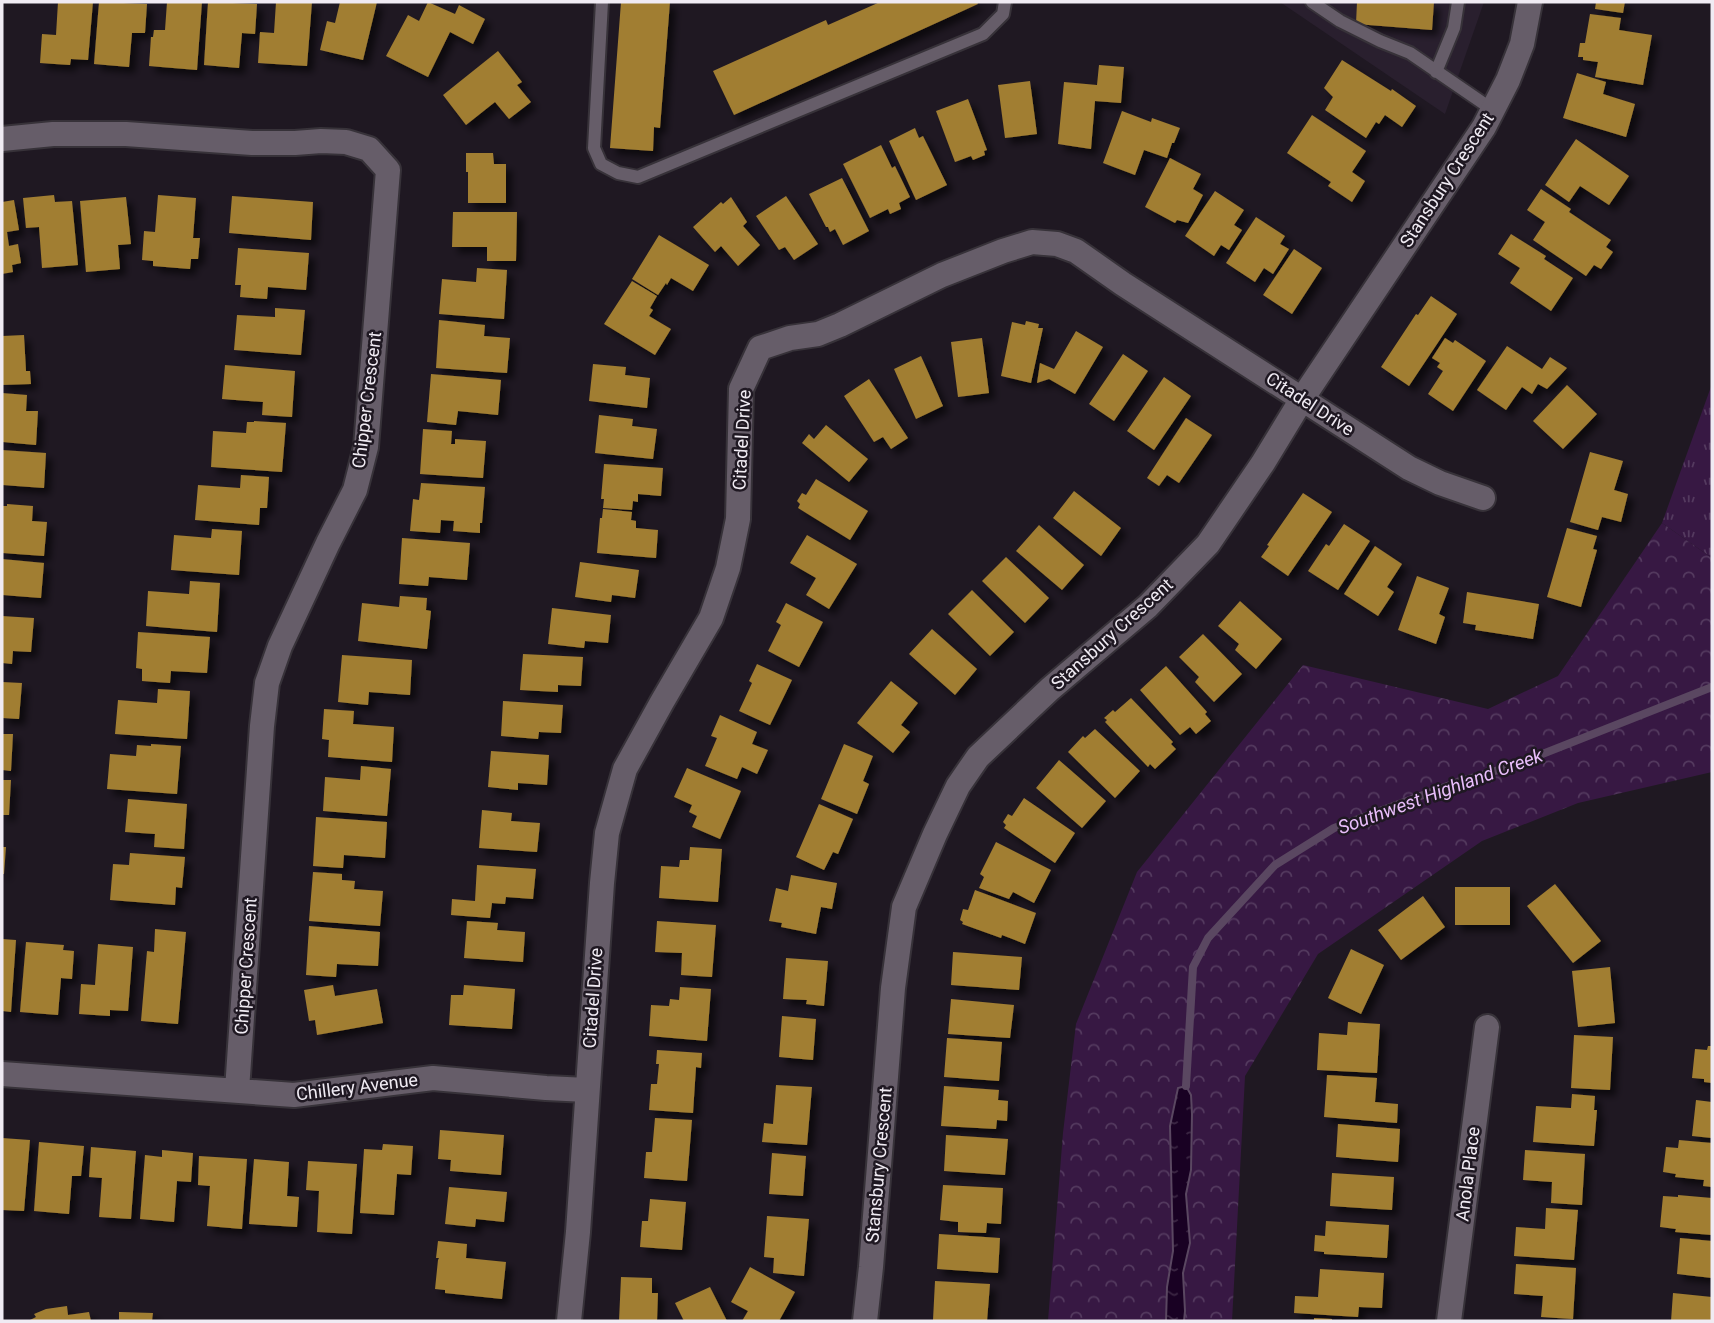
<svg xmlns="http://www.w3.org/2000/svg" width="1714" height="1323" font-family="Roboto,sans-serif">
<defs>
<pattern id="grass-tufts" width="24" height="20" patternUnits="userSpaceOnUse" patternTransform="scale(1.75)"><rect width="24" height="20" fill="#371843"/><path d="M3 7l-1-3M5 7V3M7 7l1-3M15 17l-1-3M17 17v-4M19 17l1-3" fill="none" stroke="#543a5f"/></pattern>
<pattern id="forest-crowns" width="20" height="18" patternUnits="userSpaceOnUse" patternTransform="scale(1.75)"><rect width="20" height="18" fill="#371843"/><path d="M2 6a3 3 0 1 1 6 0M12 15a3 3 0 1 1 6 0" fill="none" stroke="#543a5f"/></pattern>
<pattern id="water-ripples" width="26" height="14" patternUnits="userSpaceOnUse" patternTransform="scale(1.75)"><rect width="26" height="14" fill="#190123"/><path d="M2 4q2-2 4 0t4 0M15 11q2-2 4 0t4 0" fill="none" stroke="#3b2643"/></pattern>
<filter id="shadow"><feDropShadow dx="6" dy="6" stdDeviation="3.5" flood-color="#0009"/></filter>
</defs>
<rect width="100%" height="100%" fill="#1f1822"/>
<!-- built -->
<path fill="#291f2e" d="M1280 2H1484L1445 114Z"/>
<!-- grass -->
<path fill="url(#grass-tufts)" d="M1712 384V558L1662 523Z"/>
<!-- forest -->
<path fill="url(#forest-crowns)" d="M1662 523 1712 558V772L1578 803 1482 841 1318 954 1245 1076 1232 1321H1048L1063 1133 1076 1024 1137 872 1303 665 1488 709 1558 676Z"/>
<!-- water -->
<path fill="url(#water-ripples)" stroke="#5a4761" stroke-width="2" d="M1186 1086 1191 1095 1192 1114 1191 1170 1186 1194 1190 1243 1183 1273 1185 1311 1184 1321H1166L1167 1287 1173 1251 1170 1126 1178 1088Z"/>
<g fill="none" stroke-linecap="round" stroke-linejoin="round">
<!-- stream -->
<path stroke="#5a4761" stroke-width="8" d="M1186 1086 1193 967 1208 938 1275 865 1334 828 1461 781 1512 766 1712 687"/>
</g>
<!-- building -->
<path fill="#a17e33" filter="url(#shadow)" d="M58 2H93L88 60 71 59 70 65 40 63 42 34 56 35Z
M99 2 147 4 145 33H132L129 67 94 64Z
M167 2H202L197 70 149 66 151 37H153L154 30H165Z
M208 2 257 4 255 34 242 33 239 68 204 65Z
M276 2H312L307 66 258 63 260 32 274 33Z
M340 2H377L363 60 320 50 327 21 335 23Z
M428 2 455 14 459 5 485 19 473 44 450 32 428 77 386 56 408 15 419 21Z
M621 2H670L660 128 654 127 653 151 610 148Z
M880 2H977L978 4 734 115 713 71 826 20 828 25Z
M1357 2H1434L1432 30 1356 24Z
M1596 2H1625L1623 13 1595 9Z
M1590 14 1621 18 1619 30 1652 35 1643 85 1595 77 1598 62 1583 60V57H1578L1580 43H1585Z
M498 51 522 82 517 85 531 102 509 119 495 102 466 125 443 95Z
M1342 60 1391 91 1392 89 1416 106 1402 127 1385 115 1379 124 1376 122 1366 138 1325 110 1333 97 1324 88Z
M1099 65 1124 67 1121 103 1095 101 1091 149 1058 144 1064 82 1097 85Z
M1577 73 1606 82 1603 94 1635 104 1626 137 1563 118Z
M1030 81 1037 134 1005 138 998 85Z
M968 99 987 150 984 151 985 155 973 160 971 156 955 162 936 111Z
M1122 111 1151 122 1152 118 1180 128 1174 143H1172L1167 158 1144 150 1135 175 1103 163Z
M1312 115 1366 151 1352 172 1365 181 1352 202 1328 186 1331 182 1287 153Z
M915 128 919 138 923 136 947 185 916 200 889 141Z
M1576 139 1629 176 1609 205 1580 186 1569 202 1545 185Z
M881 145 892 168 895 166 910 197 899 203 901 209 890 214 888 209 870 218 843 164Z
M466 153H493L494 164H506V203H468V172H466Z
M1170 158 1201 174 1193 189 1203 195 1188 223 1177 220 1175 223 1145 207Z
M842 178 869 231 843 245 835 229 830 232 828 227H826L809 194Z
M1541 189 1571 209 1569 212 1611 240 1606 247 1613 252 1601 269 1594 265 1586 276 1533 240 1545 222 1527 210Z
M1215 191 1244 210 1234 225 1242 230 1229 250 1221 245 1214 256 1185 236Z
M54 195 55 202 72 201 78 265 42 268 39 227 26 228 23 198Z
M158 195 196 198 193 238H200L198 259H191L190 269 153 266V261L142 260 144 231 155 232Z
M232 196 313 202 311 240 229 233Z
M786 196 818 244 794 260 785 247 779 250 756 216Z
M126 197 131 244 118 245 120 269 86 272 80 201Z
M731 197 747 222 743 226 760 245 738 266 721 246 715 252 693 227 721 202 723 204Z
M14 200 19 230 7 232 9 246 18 244 21 263 12 265 13 272 2 274V202Z
M453 212H517L516 261H487V247H452Z
M1256 217 1285 236 1280 244 1289 249 1273 274 1264 268 1255 282 1226 263Z
M1511 234 1546 256 1544 259 1573 278 1551 311 1510 283 1520 268 1498 254Z
M659 235 709 265 693 291 671 278 667 285 666 283 658 295 632 279Z
M238 248 309 253 306 290 268 287 267 299 240 297 241 285H235Z
M1294 249 1322 268 1292 314 1263 295Z
M477 268 507 270 504 319 439 314 442 279 476 282Z
M632 281 657 296 650 308 653 310 649 316 671 329 655 355 604 324Z
M1431 296 1457 314 1409 386 1381 367 1416 314 1418 315Z
M275 308 305 310 301 355 234 350 237 315 275 317Z
M439 320 485 325 484 336 510 338 507 373 436 368Z
M1026 321 1039 324 1038 328H1043L1031 383 1001 376 1012 322 1025 325Z
M1076 331 1103 347 1075 394 1049 379 1037 383 1040 363 1054 369Z
M24 335 26 371H30L31 384 2 385V336Z
M982 338 989 393 958 397 951 342Z
M1445 338 1453 343 1455 340 1486 361 1453 411 1428 394 1443 371 1437 367 1440 363 1432 358Z
M1507 346 1542 369 1550 357 1567 368 1547 389 1538 384 1532 394 1522 387 1506 410 1477 390Z
M1123 354 1148 371 1114 421 1089 404Z
M921 356 943 406 916 419 894 369Z
M593 364 626 367 625 375 650 378 647 408 589 401Z
M225 365 295 371 292 417 262 415 263 402 222 399Z
M431 374 501 380 498 415 458 411 456 425 427 422Z
M1164 377 1191 396 1154 450 1127 431Z
M869 379 908 438 891 449 883 437 874 442 844 396Z
M1567 385 1597 414 1563 449 1533 421Z
M2 393 27 395 26 411H38L36 445 2 442Z
M599 415 633 419 632 426 657 429 653 459 595 453Z
M1186 418 1212 435 1179 483 1167 475 1159 486 1147 478Z
M254 421 286 423 282 472 211 467 213 431 246 433 247 422H254Z
M826 425 868 459 849 482 802 443 809 434 814 439Z
M423 429 452 431 451 444H455V439L486 441 483 478 420 474Z
M2 450 46 453 44 488 2 485Z
M1590 452 1623 461 1614 490 1628 494 1621 522 1602 517 1598 530 1570 522Z
M604 464 663 468 661 496 638 494V502L633 501 632 510 603 508 604 499H601Z
M241 475 269 477 267 508H260L259 525 195 520 198 485 240 488Z
M816 479 868 511 850 540 798 508 800 504 797 501 802 493 806 495Z
M421 483 485 487 482 523H480V533L453 531 454 521 441 520 440 533 410 531 413 499 419 500Z
M1074 491 1121 528 1101 556 1053 518Z
M1303 493 1332 512 1288 576 1261 557 1269 546 1267 545Z
M7 504 33 506 32 521 47 522 44 556 2 553V506H7Z
M603 509 632 512 631 520 636 521V528L658 530 656 558 597 553 600 518H602Z
M1344 524 1370 541 1338 590 1308 571 1326 544 1329 546Z
M1039 525 1084 565 1062 590 1016 551Z
M1567 528 1597 536 1593 549 1597 550 1581 607 1547 597Z
M212 529 242 531 239 575 171 570 174 535 211 538Z
M807 535 857 564 829 609 806 595 816 578 790 563Z
M402 538 470 543 467 580 429 577 428 586 399 584Z
M1375 546 1402 564 1387 587 1394 592 1378 616 1344 594Z
M1006 557 1049 598 1025 623 982 581Z
M2 559 44 563 41 598 2 595Z
M580 562 639 570 635 598 612 595 611 602 575 597Z
M1417 576 1449 588 1439 614 1445 617 1436 644 1398 630Z
M190 581 220 583 217 632 146 626 148 591 189 594Z
M972 590 1014 632 990 656 948 614Z
M1467 592 1539 604 1533 639 1475 630 1476 625 1463 623Z
M400 596 427 598 426 610 431 611 427 649 358 641 362 603 399 607Z
M1240 601 1282 639 1256 669 1235 650 1239 644 1218 626Z
M786 603 823 622 799 667 768 651 781 625 776 622Z
M552 608 611 615 608 643 585 641 584 648 548 644Z
M2 616 34 618 31 652 13 651 12 664 2 663Z
M932 629 977 669 955 695 909 654Z
M138 632 210 637 207 673 171 671 170 683 142 681V669L136 668Z
M1203 634 1242 674 1214 702 1195 682 1199 677 1179 657Z
M523 654 583 657 581 686 558 685V692L520 690Z
M342 655 412 660 410 695 369 692 368 705 338 702Z
M757 664 792 680 770 725 739 711 752 683 749 681Z
M1166 666 1207 712 1205 714 1211 721 1196 734 1190 727 1180 735 1140 690Z
M891 681 918 703 901 725 910 732 893 753 857 723Z
M2 682 22 683 19 719 2 718Z
M158 689 190 691 187 739 115 734 118 700 157 703Z
M1131 698 1173 742 1171 744 1176 749 1155 769 1150 764 1148 767 1105 722 1107 720 1104 718 1113 710 1115 712Z
M503 701 563 705 561 733 539 732 538 739 501 736Z
M324 709 354 711 353 724 394 727 392 762 328 757 329 740 322 739Z
M720 715 757 732 752 744 768 750 757 774 742 767 737 779 705 766 717 738 711 736Z
M1095 729 1140 771 1115 798 1068 752 1083 736 1085 738Z
M2 734H13L11 771 2 770Z
M151 744 181 746 177 794 107 789 110 754 136 756 137 745 151 746Z
M844 744 873 756 863 781 869 784 857 814 821 799Z
M491 751 549 755 547 785 518 783V790L488 787Z
M1059 760 1106 801 1082 828 1036 788Z
M361 766 391 769 387 816 323 811 325 777 360 780Z
M687 768 741 791 720 839 692 827 697 816 689 812 692 805 674 797Z
M2 780H11L9 815H2Z
M1024 798 1075 833 1055 863 1004 828 1006 825 1003 822 1008 814 1012 816Z
M128 799 187 804 184 849 154 847 155 834 125 832Z
M819 804 853 819 838 854 833 852 824 870 796 857Z
M482 810 512 813 511 821 540 823 537 852 479 848Z
M316 817 387 822 385 858 344 855 343 868 313 866Z
M996 842 1051 870 1034 903 1013 892 1009 899 979 888 984 877 980 874Z
M2 847H6L4 874H2Z
M690 847 722 849 718 902 659 898 661 866 679 867 680 860H689Z
M130 853 185 857 182 888 176 887 175 905 110 900 113 864 129 865Z
M477 865 536 869 533 899 506 897 505 904 492 903 490 918 451 915 452 899 475 901Z
M313 872 342 874V880L355 881 354 889 383 891 380 926 309 921Z
M791 875 837 883 832 909 821 907 816 934 781 927 782 923 769 921 776 888 788 891Z
M1555 884 1601 941 1573 963 1527 906Z
M1455 887H1510V925H1455Z
M975 890 1036 913 1025 944 1002 935 1001 938 962 924 963 922 960 920 963 909 968 910Z
M1423 896 1445 927 1401 960 1378 930Z
M467 921 498 923 497 930 525 932 523 962 464 958Z
M657 921 716 925 712 977 681 975 682 953 655 952Z
M309 926 380 932 378 966 337 964 336 977 306 975Z
M155 929 186 932 178 1024 141 1021 147 951 154 952Z
M2 939 16 940 11 1012 2 1011Z
M26 942 64 945 63 950 74 951 72 979 61 978 58 1015 20 1012Z
M98 944 133 947 128 1011 110 1010V1016L79 1014 81 984 95 985Z
M1351 949 1384 965 1361 1014 1328 998Z
M953 952 1022 957 1019 990 951 985Z
M786 958 828 961 824 1006 806 1004 807 1000 783 999Z
M1610 967 1615 1023 1578 1027 1572 971Z
M333 985 335 996 377 989 383 1023 317 1035 315 1020 309 1021 304 990Z
M464 985 515 989 512 1029 449 1025 451 995H463Z
M680 987 711 989 707 1041 649 1036 651 1005 669 1006 670 999 679 1000Z
M951 999 1014 1005 1010 1038 948 1034Z
M782 1016 816 1019 813 1060 779 1057Z
M1348 1022 1380 1024 1377 1073 1317 1070 1319 1033 1347 1035Z
M1574 1035 1613 1037 1610 1090 1571 1088Z
M947 1038 1002 1042 999 1081 944 1077Z
M1708 1046H1712V1083L1704 1082V1079L1692 1078 1695 1049 1707 1050Z
M657 1050 702 1053 701 1068 696 1067 693 1113 649 1110 651 1084H657L659 1064H656Z
M1327 1075 1377 1078 1375 1102 1398 1104 1397 1123 1324 1117Z
M776 1085 812 1087 807 1145 762 1142 764 1123 773 1124Z
M944 1086 999 1090 998 1100 1008 1101 1007 1121 997 1120 996 1129 941 1126Z
M1572 1094 1595 1096 1594 1110H1597L1594 1146 1533 1142 1536 1106 1571 1108Z
M1696 1100 1712 1102V1138L1692 1136Z
M655 1118 692 1120 687 1181 644 1178 646 1152H652Z
M1338 1124 1400 1129 1398 1162 1336 1157Z
M440 1130 504 1135 501 1175 450 1171 451 1160 438 1159Z
M946 1135 1008 1139 1005 1175 944 1171Z
M2 1138 30 1140 24 1211 2 1210Z
M1679 1140 1712 1143V1187L1703 1186 1704 1180 1675 1177 1676 1174 1663 1172 1666 1147 1678 1148Z
M39 1142 84 1146 81 1176H72L69 1214 34 1211Z
M383 1144 413 1146 411 1175 397 1174 394 1215 360 1213 364 1149 382 1150Z
M91 1147 136 1151 131 1219 99 1217 102 1178 89 1177Z
M162 1150 193 1153 191 1182 177 1181 174 1222 140 1219 145 1155 162 1157Z
M1525 1150 1585 1154 1582 1205 1551 1203 1552 1182 1523 1180Z
M772 1153 806 1156 803 1196 769 1194Z
M199 1156 247 1159 242 1229 207 1226 210 1186 198 1185Z
M254 1159 289 1162 287 1196 299 1197 297 1227 249 1224Z
M308 1161 357 1164 352 1234 317 1232 319 1191 306 1190Z
M1332 1173 1394 1177 1392 1210 1330 1206Z
M943 1185 1003 1188 1001 1224 987 1223 986 1233 958 1232V1222L940 1220Z
M449 1187 507 1192 504 1222 476 1219 475 1227 445 1224Z
M1678 1195 1712 1198V1235L1675 1232 1676 1229 1660 1227 1663 1196 1678 1197Z
M650 1199 686 1202 682 1250 640 1247 642 1221H648Z
M1546 1208 1578 1210 1574 1260 1514 1256 1516 1227 1545 1229Z
M767 1216 809 1219 804 1276 773 1273 774 1258 764 1257Z
M1326 1221 1389 1225 1387 1258 1324 1254V1252L1314 1251 1315 1235 1325 1236Z
M939 1234 1000 1238 998 1273 937 1269Z
M1680 1238 1712 1241V1278L1677 1274Z
M438 1241 467 1244 466 1258 506 1262 502 1299 445 1293V1290L435 1289 438 1260 439 1258H436Z
M1516 1264 1576 1268 1573 1319 1541 1317 1543 1296 1514 1294Z
M750 1267 795 1292 779 1321H742L748 1311 731 1302Z
M1320 1269 1384 1273 1382 1308 1359 1307 1358 1317 1294 1313 1295 1296 1318 1297Z
M621 1277 652 1278V1293H658L657 1321H619Z
M935 1281 990 1284 987 1321 933 1320Z
M710 1287 727 1321H684L675 1303Z
M1673 1293 1712 1297V1321H1671Z
M67 1306 68 1315 89 1312 91 1321H28L36 1317 34 1314 46 1309Z
M119 1312 153 1313 152 1321H119Z
M1314 1318 1332 1319V1321H1314Z"/>
<g fill="none" stroke-linecap="round" stroke-linejoin="round">
<!-- lane casing -->
<g stroke="#373239" stroke-width="16">
<path id="lane" d="M602 2 594 148 601 164 618 173 638 177 983 34 1003 14 1005 2
M1312 2 1340 21 1380 41 1410 53 1493 110
M1436 72 1454 28 1458 2"/>
</g>
<!-- street casing -->
<g stroke="#373239" stroke-width="28">
<path id="street" d="M2 139 53 134H126L252 143H295L321 141 346 142 369 149 388 170 366 447 355 490 328 543 280 646 267 683 262 726 237 1090
M2 1074 294 1095 433 1078 546 1088 587 1090
M569 1321 578 1232 602 883 607 833 625 769 662 702 711 618 728 568 738 519 741 389 760 348 790 338 818 334 840 325 942 275 1003 251 1032 242 1057 244 1076 251 1123 284 1409 468 1440 483 1483 498
M865 1321 871 1267 893 988 904 907 935 834 958 786 978 757 1050 689 1148 606 1208 544 1263 463 1302 399 1484 127 1508 80 1522 44 1530 2
M1449 1321 1487 1027"/>
</g>
<!-- lane -->
<use href="#lane" stroke="#665d69" stroke-width="12"/>
<!-- street -->
<use href="#street" stroke="#665d69" stroke-width="24"/>
</g>
<g text-anchor="middle" stroke-width="5" stroke-linejoin="round" paint-order="stroke">
<!-- street labels -->
<g font-size="18" fill="#f0ebf3" stroke="#1f1822">
<text transform="translate(1447 180) rotate(-57)" y="6">Stansbury Crescent</text>
<text transform="translate(367 400) rotate(-83)" y="6">Chipper Crescent</text>
<text transform="translate(1310 404) rotate(33)" y="6">Citadel Drive</text>
<text transform="translate(742 440) rotate(-87)" y="6">Citadel Drive</text>
<text transform="translate(1112 634) rotate(-42)" y="6">Stansbury Crescent</text>
<text transform="translate(246 966) rotate(-86)" y="6">Chipper Crescent</text>
<text transform="translate(593 998) rotate(-86)" y="6">Citadel Drive</text>
<text transform="translate(357 1087) rotate(-7)" y="6">Chillery Avenue</text>
<text transform="translate(879 1165) rotate(-85)" y="6">Stansbury Crescent</text>
<text transform="translate(1468 1174) rotate(-83)" y="6">Anola Place</text>
</g>
<!-- water labels -->
<g font-size="19" font-style="italic" fill="#e8bdfa" stroke="#1f1822">
<text transform="translate(1440 791) rotate(-20)" y="7">Southwest Highland Creek</text>
</g>
</g>
<!-- border -->
<rect width="1714" height="1323" fill="none" stroke="#f0ebf3" stroke-width="7"/>
</svg>
